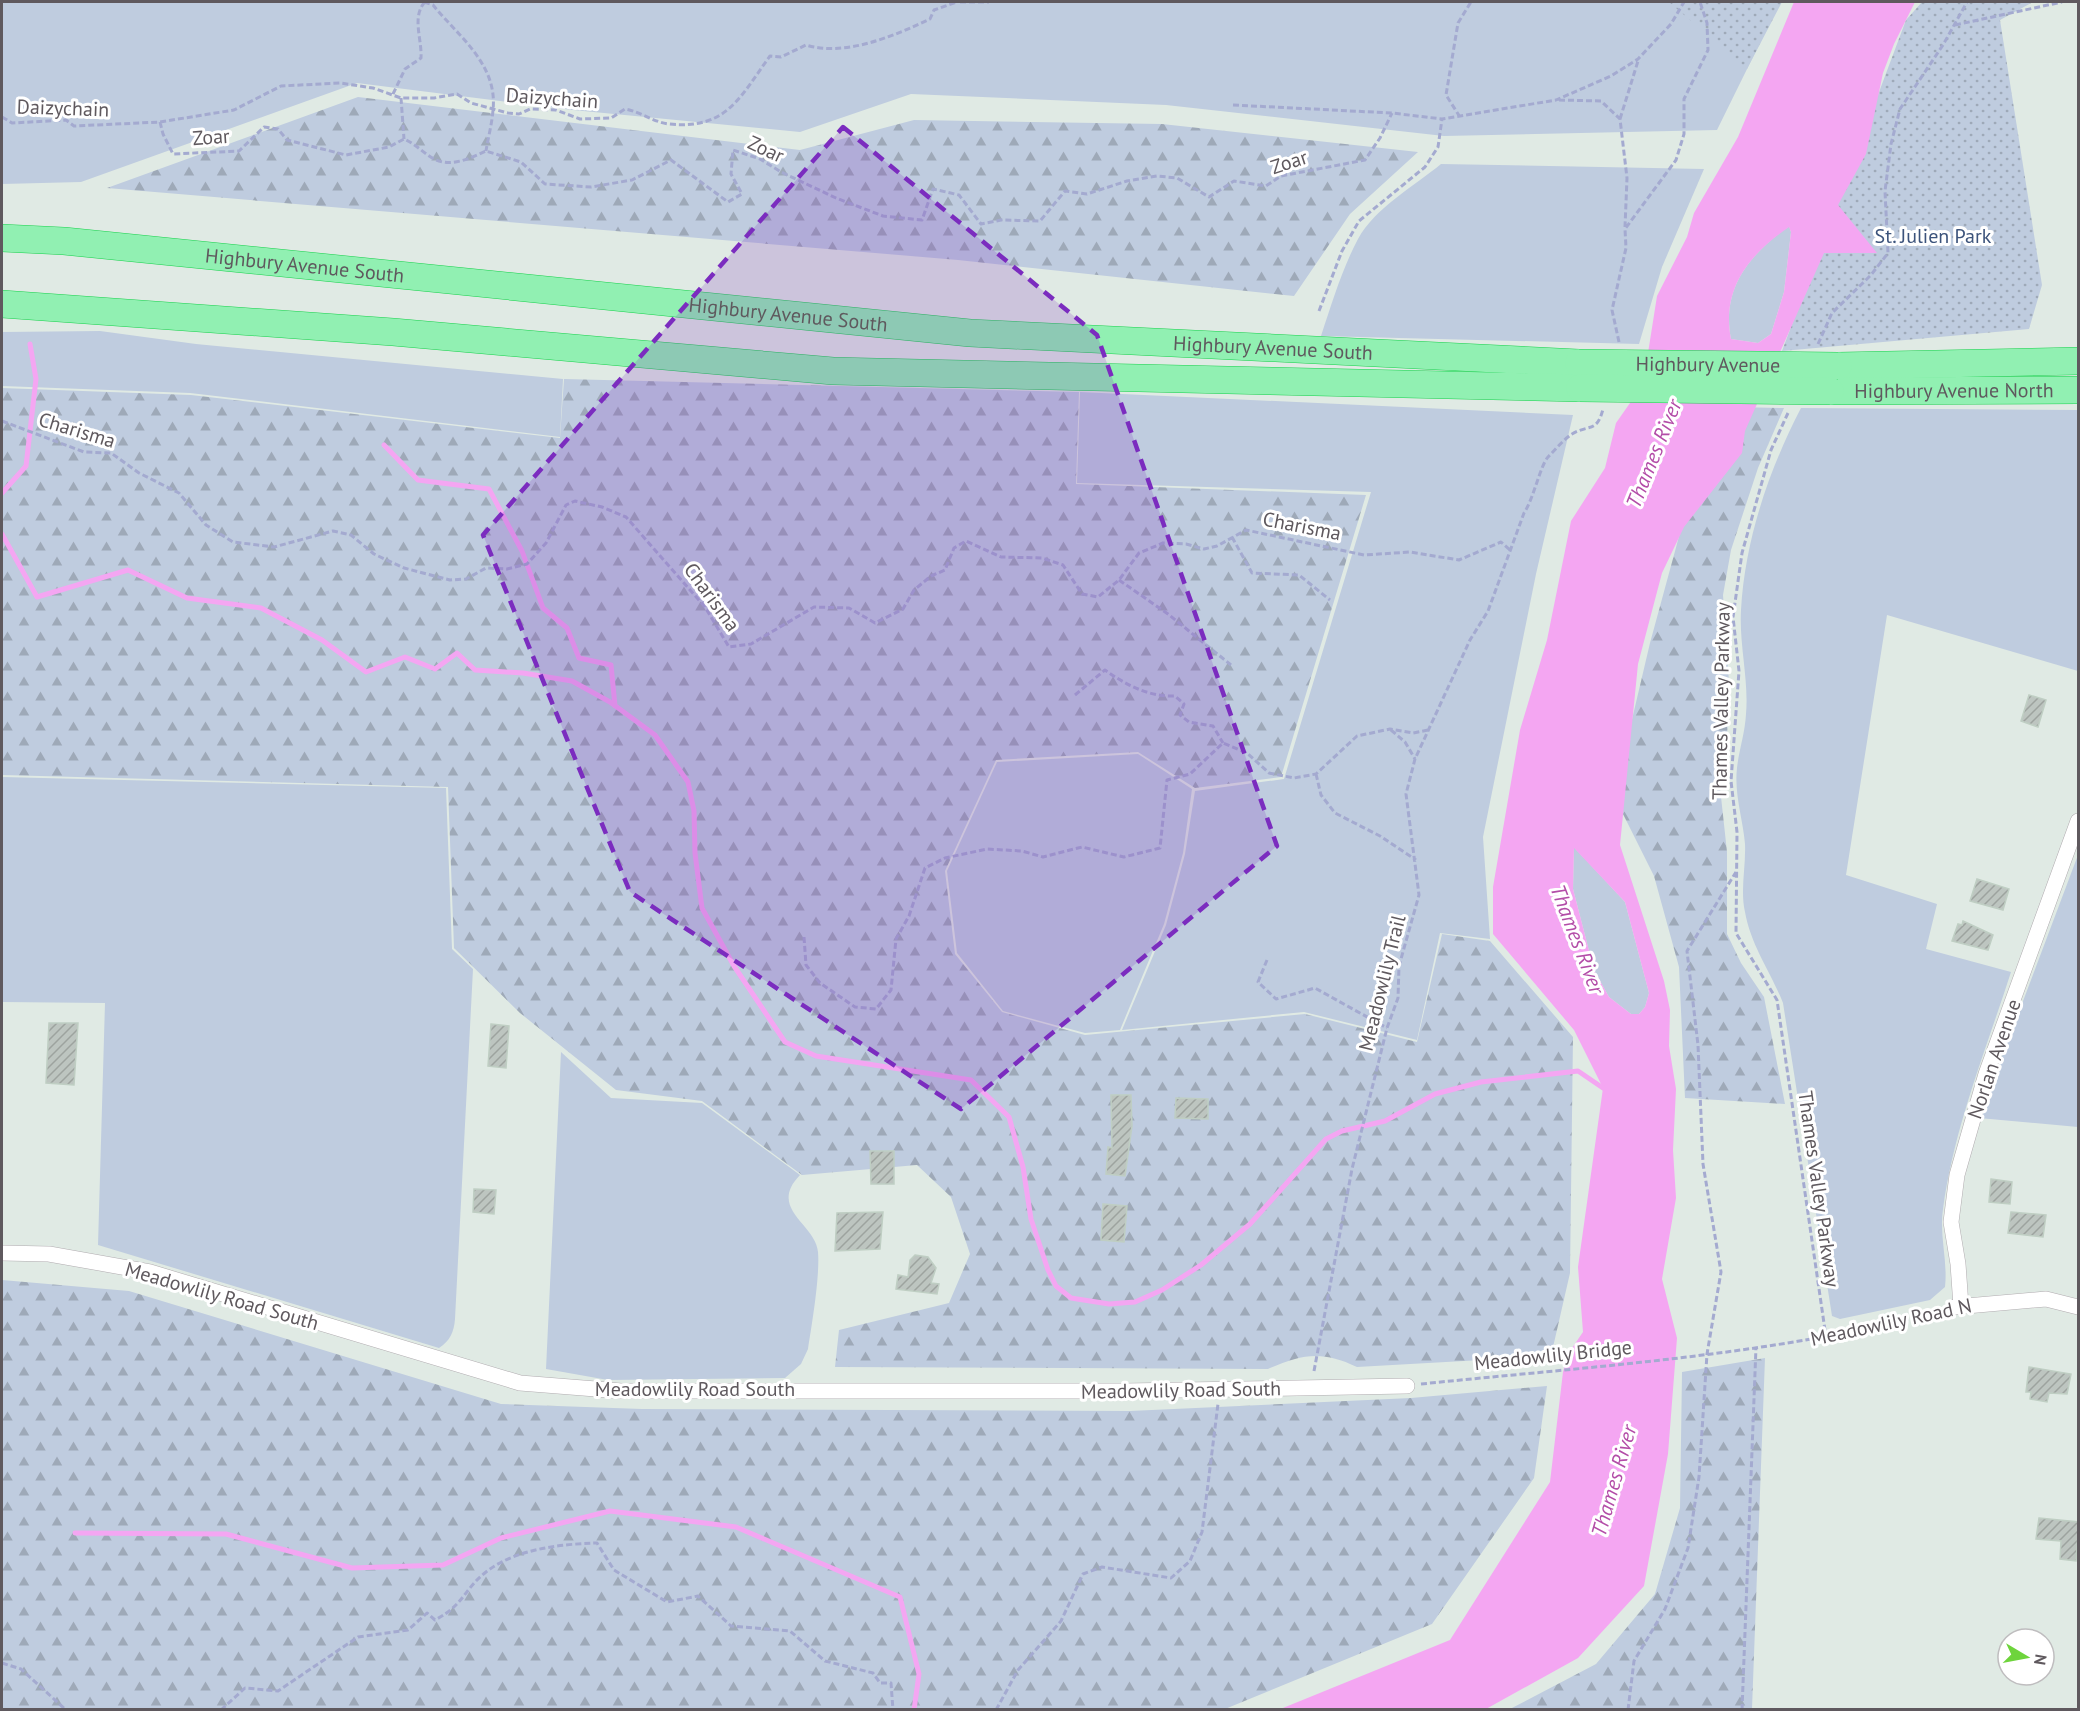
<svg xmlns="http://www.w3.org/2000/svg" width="2080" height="1711" font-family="'PT Sans',sans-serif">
<defs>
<pattern id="forest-firs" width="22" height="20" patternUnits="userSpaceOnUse" patternTransform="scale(1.5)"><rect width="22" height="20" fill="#bfccdf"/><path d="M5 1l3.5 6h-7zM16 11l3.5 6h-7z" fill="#9ea9b8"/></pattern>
<pattern id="park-dots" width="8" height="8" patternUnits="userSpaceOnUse" patternTransform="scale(1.5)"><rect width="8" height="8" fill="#bfccdf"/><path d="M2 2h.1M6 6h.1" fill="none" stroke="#9ea9b8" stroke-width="1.8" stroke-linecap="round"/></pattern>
<pattern id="building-hatch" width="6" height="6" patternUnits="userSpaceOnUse" patternTransform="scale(1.5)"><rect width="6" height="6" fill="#bdc5c0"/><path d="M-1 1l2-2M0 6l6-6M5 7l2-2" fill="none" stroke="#9da39f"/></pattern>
</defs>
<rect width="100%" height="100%" fill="#e0eae4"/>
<!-- green -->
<path fill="#bfccdf" d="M2 2H1780L1717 130 1444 136 1166 105 911 94 800 132 573 110 357 83 81 182 2 184Z
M1441 164 1704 169 1662 267 1639 344 1321 336C1332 303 1342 269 1358 239 1375 208 1414 186 1441 164Z
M1789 226 1791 232 1784 292 1771 334 1758 343 1731 339C1721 288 1750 254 1789 226Z
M100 331 196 344 563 379 560 437 190 393 2 386V332Z
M1080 392 1573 415 1536 574 1483 837 1490 939 1440 933 1417 1040 1304 1012 1122 1030 1166 925 1185 854 1195 791 1284 779 1371 492 1077 483Z
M1801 408 2078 410V671L1887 615 1846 875 1937 904 1926 949 2011 972C1986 1050 1954 1127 1943 1209 1939 1235 1948 1261 1945 1287L1930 1300 1840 1319 1832 1316 1783 1003C1771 972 1751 946 1745 912 1740 890 1746 867 1745 844 1743 819 1734 794 1737 768 1739 750 1745 733 1746 714 1749 680 1739 645 1741 610 1745 539 1769 470 1801 408Z
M1138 754 1192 789 1183 853 1164 924 1120 1030 1085 1033 1003 1011 957 953 947 871 997 762Z
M2 777 446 788 452 949 473 969 455 1319C454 1332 450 1341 439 1348L98 1245 105 1003 2 1002Z
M1574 847 1625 902 1649 993 1645 1007 1639 1014H1631L1609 997 1594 970 1573 889Z
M2078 855V1127L1979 1118Z
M561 1052 611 1098 702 1103 800 1175C767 1209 816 1224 818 1252 820 1276 812 1324 808 1349L801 1364 785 1378 608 1380 546 1369Z"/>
<!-- forest -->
<path fill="url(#forest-firs)" d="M358 97 800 150 914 120 1162 124 1418 152 1350 214 1294 296 958 260 107 188Z
M564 379 1079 392 1076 484 1366 495 1281 777 1195 788 1138 752 996 760 945 871 955 954 1002 1012 1085 1035 1305 1014 1417 1042 1442 934 1490 941 1573 1037 1570 1273 1551 1356 1357 1367C1322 1350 1302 1354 1268 1369L835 1367 839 1330 949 1303 970 1254 951 1197 917 1165 802 1175 702 1101 616 1090 520 1013 454 948 448 787 2 775V388L191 395 560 438Z
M1736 407 1784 408 1758 468 1731 550 1723 595 1730 697 1727 734 1718 769 1727 852V934L1741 963 1764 997 1785 1104 1685 1098 1679 967 1654 876 1614 796 1650 643 1690 496Z
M2 1280 129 1291 501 1404 642 1409 1130 1411 1411 1398 1547 1386 1534 1478 1432 1624 1225 1709H2Z
M1765 1358 1752 1709H1510L1596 1664 1655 1594 1680 1508 1682 1372Z"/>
<!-- park -->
<path fill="url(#park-dots)" d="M1669 2H1782L1747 69Z
M1922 2H2033L2000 20 2042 285 2029 329 1782 351 1906 20Z"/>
<!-- water -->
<path fill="#f4a6f2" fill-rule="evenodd" d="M1794 2H1915L1894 44 1883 73 1866 154 1838 205 1877 253H1824L1745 431 1742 453 1684 527 1662 573 1638 664 1620 845 1664 981 1670 1010 1669 1046 1676 1089 1673 1150 1676 1198 1662 1279 1677 1338 1668 1454 1644 1586 1578 1658 1486 1709 1278 1710 1450 1640 1550 1482 1563 1372 1568 1354 1583 1332 1578 1267 1603 1088 1574 1030 1493 934V887L1520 730 1547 640 1571 521 1605 468 1616 423 1630 403 1648 353 1657 296 1687 237 1694 213 1738 137ZM1789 227 1791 232 1784 292 1771 334 1758 343 1731 339C1721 288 1750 254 1789 227ZM1574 848 1625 902 1649 993 1645 1007 1639 1014H1631L1609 997 1594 970 1573 889Z"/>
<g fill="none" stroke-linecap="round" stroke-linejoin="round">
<!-- stream -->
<path stroke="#f4a6f2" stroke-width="5" d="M384 445 418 480 489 489 522 551 543 608 567 628 579 658 611 665 615 706
M2 493 26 466 36 379 30 344
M2 534 37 597 128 570 187 598 261 608 322 640 366 672 405 657 435 669 457 653 475 670 523 673 572 681 610 702 655 735 688 782 694 811 695 853 702 908 734 966 785 1042 816 1056 971 1080 1009 1117 1023 1167 1031 1219 1048 1270 1056 1286 1071 1298 1109 1304 1135 1302 1162 1290 1201 1265 1250 1224 1326 1139 1342 1131 1385 1121 1435 1094 1481 1082 1578 1071 1603 1088
M75 1533 226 1534 352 1568 443 1565 501 1538 610 1511 736 1527 900 1597 919 1674 914 1710"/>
</g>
<!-- building -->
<path fill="url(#building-hatch)" stroke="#bfcec3" stroke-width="1.5" d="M2029 695 2046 700 2038 727 2021 721Z
M1977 879 2009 889 2003 910 1970 901Z
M1963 921 1993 935 1988 950 1952 941 1958 924 1962 925Z
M49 1023H78L74 1085 46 1083Z
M491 1024 509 1026 506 1068 488 1066Z
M1111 1095H1131L1132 1126 1125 1176 1106 1174 1108 1147 1112 1148Z
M1176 1098 1208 1099V1119L1175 1118Z
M870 1151H894V1184H871Z
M1991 1179 2012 1182 2010 1204 1989 1202Z
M474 1189 496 1190 494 1214 473 1212Z
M1103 1204 1127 1206 1124 1242 1101 1240Z
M883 1212 880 1249 835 1251 837 1213Z
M2011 1212 2046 1215 2043 1237 2008 1233Z
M915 1255 928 1257 936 1268 931 1283 939 1284 937 1294 896 1289 898 1275 908 1277 910 1260Z
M2029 1367 2071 1374 2067 1394 2049 1393 2047 1402 2030 1399 2031 1392H2026Z
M2039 1518 2079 1522 2076 1561 2060 1559 2061 1541 2036 1539Z"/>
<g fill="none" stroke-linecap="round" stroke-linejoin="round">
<!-- street casing -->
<g stroke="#b1acb0" stroke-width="16">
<path id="street" d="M2 1253 49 1254 150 1272 520 1383 621 1391H1125L1407 1386
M1961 1306 1958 1264 1951 1222 1957 1175 1986 1074 2078 821
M1955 1307 2046 1299 2078 1307"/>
</g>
<!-- highway casing -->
<g stroke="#19d14d" stroke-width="28">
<g id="highway">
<path id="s1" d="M2 238 64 241 970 333 1579 363"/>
<path d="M2 304 393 332 833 371 1580 388"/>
<path d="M1838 366 2078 361"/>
<path id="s2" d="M1830 391 2078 390"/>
</g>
</g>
<!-- path -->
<path stroke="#a4aad0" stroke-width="3" stroke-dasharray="6 3" stroke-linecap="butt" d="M424 2 433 5C458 36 498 64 493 110 492 124 488 138 486 151
M960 2H989
M1955 25 2062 2
M393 94 405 69 421 58C422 39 412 18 424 3
M401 98 404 139
M1559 100 1601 101 1620 119 1627 178 1625 227
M1233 105 1392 113 1442 119 1556 100 1611 76 1638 59 1671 24 1684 2
M2 117 12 123 66 120 74 126 160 122 234 110 281 86 340 83 373 88 401 98H434L457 94 471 103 508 113 519 114 530 109 556 110 580 119 611 118 625 109C641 112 653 122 669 124 727 130 740 97 770 56L781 57 806 45C845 57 894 36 930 19L934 10 957 2
M1460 117 1446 95 1458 23 1471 2
M1620 119 1638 61
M160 122 163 134 173 154 239 151 264 127 278 129 287 140 346 155 389 147 404 139C416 144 424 154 436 160 452 167 471 158 486 151L521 162 545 184 591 187 632 180 671 160 728 202 742 194 731 174 733 150 760 159 781 172 836 198 883 216 922 220 933 189 959 195 981 224 1001 220 1040 221 1065 191 1087 194 1127 181 1157 176 1177 178 1209 197 1234 181 1266 186 1281 176 1365 160 1380 138 1392 113
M1319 311 1342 251 1359 221 1425 167 1438 147 1442 119
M1619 342 1612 310 1626 248 1625 229 1676 160 1684 134V99L1708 50 1707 23 1700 2
M1818 344 1832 313 1871 275 1888 253 1885 191 1891 144 1900 109 1943 45 1967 2
M1788 413 1771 450 1742 553 1733 617 1739 671 1731 781 1737 832 1736 933 1777 1000 1826 1337
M2 421 84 452 111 453 139 473 179 493 206 525 233 542 274 547 333 531 351 535 374 554 404 568 450 580 466 579 486 568 507 569 527 564 546 543 566 505 575 501 602 507 626 517 705 607 729 647 751 644 814 607 849 608 875 623 903 609 914 590 931 576 945 570 954 548 966 541 1001 557 1042 558 1063 565 1082 594 1098 597 1119 580 1139 553 1163 543 1186 544 1204 549 1217 546 1246 530 1364 555 1410 552 1459 560 1501 542 1510 550
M1232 537 1252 573 1299 575 1330 600
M1119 580 1168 614 1231 665
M1075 695 1105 670C1126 685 1149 697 1175 696L1184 704 1180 715 1189 722 1213 726 1223 743
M1391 730 1405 742 1415 759
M1316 774 1321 795 1335 813 1380 836 1416 860
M804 937 806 965 820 983 855 1007 876 1009 891 990 896 939 909 916 925 868 945 858 987 849 1022 851 1043 857 1082 847 1124 857 1160 848 1167 780 1190 774 1223 743 1247 753 1269 773 1294 778 1316 774 1357 736 1390 729 1413 733 1428 730
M1267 960 1258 982 1276 999 1315 988 1387 1028
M1314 1371 1352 1169 1387 1028 1398 998 1399 966 1419 895 1406 794 1415 759 1470 640 1488 611 1524 513C1534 498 1540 466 1548 457 1555 450 1564 439 1572 434 1589 424 1597 433 1603 409
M1421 1384C1594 1366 1771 1356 1940 1311
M2 1663 21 1669 66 1710
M221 1710 245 1688 278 1691 358 1637 408 1630 427 1613 435 1620C464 1605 464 1589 486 1572 515 1549 561 1544 597 1543L614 1570 667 1602 698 1596 731 1626 790 1631 825 1661 873 1673 880 1683H891L893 1710
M996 1710 1018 1670 1061 1621 1083 1574 1102 1567 1171 1578 1190 1561 1202 1532 1218 1404
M1628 1710 1634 1661 1665 1609 1688 1548 1699 1477 1707 1354 1721 1272 1703 1164 1698 1045 1687 951 1736 872
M1742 1710 1756 1347"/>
<!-- street -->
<use href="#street" stroke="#fff" stroke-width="15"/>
<!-- highway -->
<use href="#highway" stroke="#91f0b2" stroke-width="27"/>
<!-- highway-bridge casing -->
<g stroke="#19d14d" stroke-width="28" stroke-linecap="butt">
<g id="highway-bridge">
<path id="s3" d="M1579 363 1838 366"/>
<path d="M1580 388 1830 391"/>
</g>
</g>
<!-- highway-bridge -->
<use href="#highway-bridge" stroke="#91f0b2" stroke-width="27"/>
</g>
<!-- marked area -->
<path fill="#7b2cbf" fill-opacity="0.2" stroke="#7b2cbf" stroke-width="4.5" stroke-dasharray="12 8" stroke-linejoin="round" d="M843 127 1097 335 1277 846 961 1109 630 892 483 535Z"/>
<g text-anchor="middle" stroke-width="6" stroke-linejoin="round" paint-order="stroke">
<!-- street labels -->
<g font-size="20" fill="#5f595e" stroke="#fff">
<text transform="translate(552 98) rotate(4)" y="7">Daizychain</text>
<text transform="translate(63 108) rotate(2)" y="7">Daizychain</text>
<text transform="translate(211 137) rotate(-4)" y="7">Zoar</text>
<text transform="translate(766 149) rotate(25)" y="7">Zoar</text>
<text transform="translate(1289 162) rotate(-18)" y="7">Zoar</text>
<text dy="7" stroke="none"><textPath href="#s1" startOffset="304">Highbury Avenue South</textPath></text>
<text dy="7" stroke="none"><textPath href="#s1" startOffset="790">Highbury Avenue South</textPath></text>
<text dy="7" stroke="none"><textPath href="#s1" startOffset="1276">Highbury Avenue South</textPath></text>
<text dy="7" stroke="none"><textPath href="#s3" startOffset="129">Highbury Avenue</textPath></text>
<text dy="7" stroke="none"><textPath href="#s2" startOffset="124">Highbury Avenue North</textPath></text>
<text transform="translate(77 430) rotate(17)" y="7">Charisma</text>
<text transform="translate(1302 526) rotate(11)" y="7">Charisma</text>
<text transform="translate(712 597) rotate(54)" y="7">Charisma</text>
<text transform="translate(1721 701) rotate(-89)" y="7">Thames Valley Parkway</text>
<text transform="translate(1382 983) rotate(-76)" y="7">Meadowlily Trail</text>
<text transform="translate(1994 1059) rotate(-71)" y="7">Norlan Avenue</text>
<text transform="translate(1819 1189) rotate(82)" y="7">Thames Valley Parkway</text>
<text transform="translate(222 1296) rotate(16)" y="7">Meadowlily Road South</text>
<text transform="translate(1891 1322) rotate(-12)" y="7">Meadowlily Road N</text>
<text transform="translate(1553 1355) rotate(-6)" y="7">Meadowlily Bridge</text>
<text x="695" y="1396">Meadowlily Road South</text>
<text transform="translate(1181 1390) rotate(-1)" y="7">Meadowlily Road South</text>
</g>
<!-- park labels -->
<g font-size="20" fill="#3c537b" stroke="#fff">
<text x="1933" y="243">St. Julien Park</text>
</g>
<!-- water labels -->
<g font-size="21" font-style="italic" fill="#b34da8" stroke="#fff">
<text transform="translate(1654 454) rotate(-68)" y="7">Thames River</text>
<text transform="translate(1577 939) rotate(69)" y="7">Thames River</text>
<text transform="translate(1614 1481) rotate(-74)" y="7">Thames River</text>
</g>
</g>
<!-- border -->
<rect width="2080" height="1711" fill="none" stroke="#5f595e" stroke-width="6"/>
<!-- north arrow -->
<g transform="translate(2026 1657) rotate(100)"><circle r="28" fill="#ffffff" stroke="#bfbdbf" stroke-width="1.5"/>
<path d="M0-4.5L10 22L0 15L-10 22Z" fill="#6ed43c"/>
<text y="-9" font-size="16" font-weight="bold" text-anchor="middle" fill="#5f595e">N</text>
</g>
</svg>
